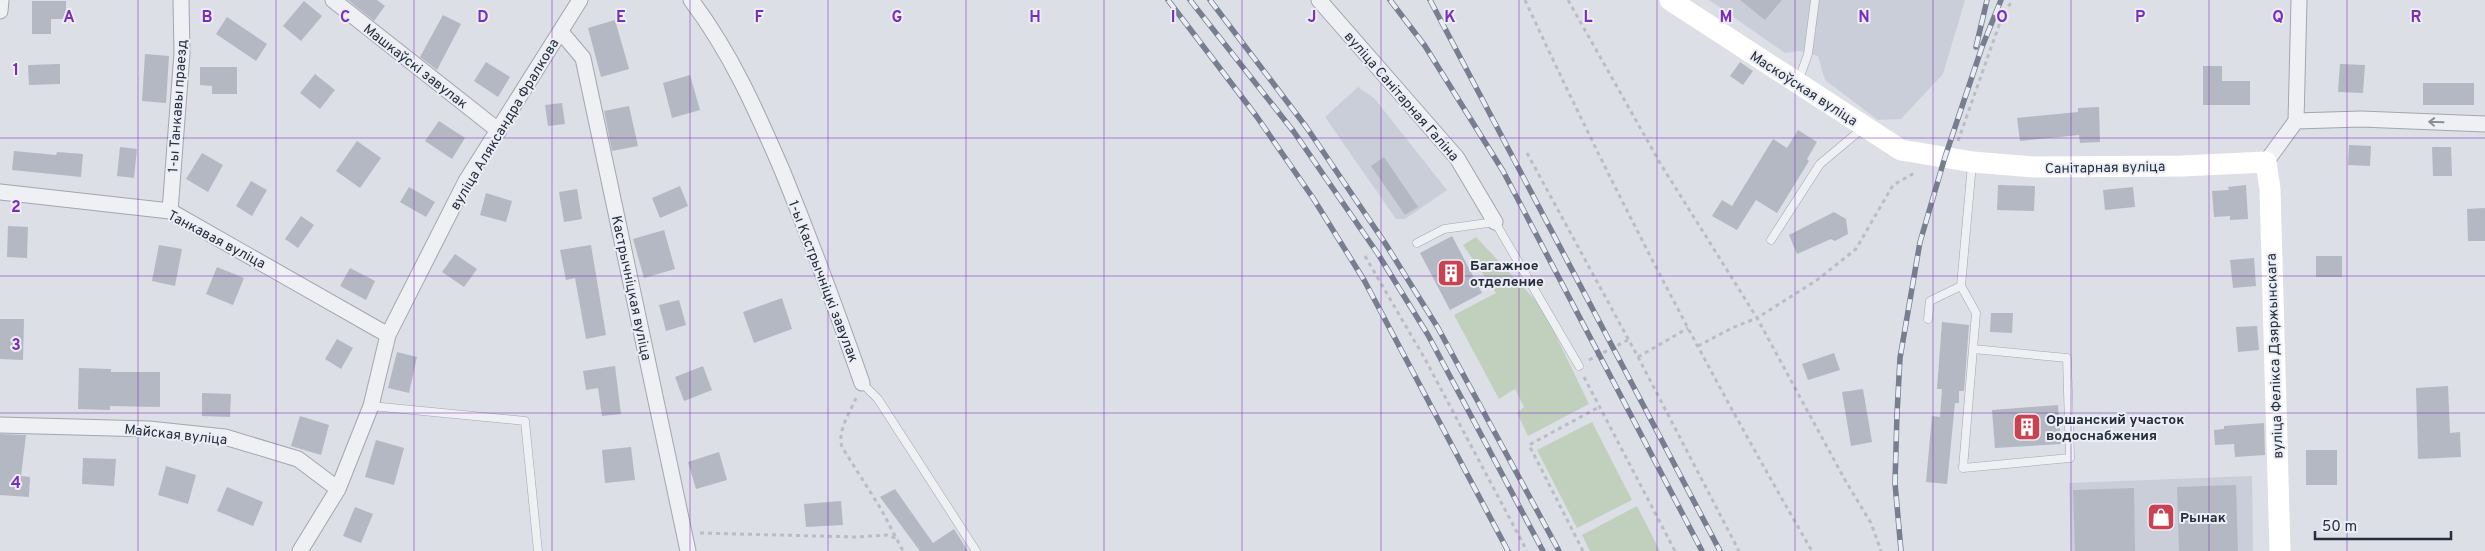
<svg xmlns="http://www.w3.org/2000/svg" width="2485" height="551" font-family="Overpass,sans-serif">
<rect width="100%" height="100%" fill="#dcdfe6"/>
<!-- built -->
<path fill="#caced8" d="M1709 0H1965L1943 74 1901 119 1878 120 1825 80 1818 56 1799 51 1785 53Z
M1358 87 1374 98 1447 190 1405 219H1396L1325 117Z
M2252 476 2253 551H2071L2069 483Z"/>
<!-- green -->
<path fill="#c1d0bd" d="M1476 237 1542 307 1589 404 1528 436 1517 413 1524 407 1515 389 1499 399 1454 315 1496 293 1463 245Z
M1592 422 1632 500 1577 528 1537 450Z
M1637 506 1660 551H1590L1582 535Z"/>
<!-- building -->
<path fill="#b3b8c2" d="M348 0H377L385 6 374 21Z
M1740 0H1782L1765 20Z
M32 1H66V19H51V34H32Z
M304 1 322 16 301 41 283 26Z
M443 15 461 24 437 70 420 57Z
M227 17 267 44 256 61 216 34Z
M615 20 629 69 601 77 588 28Z
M145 54 169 56 166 103 142 101Z
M486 62 510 77 498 97 474 81Z
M1740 62 1753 71 1743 85 1730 76Z
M60 64V84L29 85 28 65Z
M2340 64 2365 65 2363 93 2338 92Z
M2203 66H2222V81H2250V105H2203Z
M200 67H237V94H212V86L200 85Z
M315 74 335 90 320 109 300 93Z
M690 75 700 110 672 118 663 83Z
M2423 83H2474V105H2423Z
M562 103 565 124 548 126 545 105Z
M629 106 638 146 612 151 604 111Z
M2099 107 2100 142 2080 143 2079 135 2020 141 2017 118 2078 112V108Z
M439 121 465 138 452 159 425 141Z
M1798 130 1817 142 1807 159 1809 161 1777 213 1756 200 1737 230 1712 216 1722 200 1732 206 1773 139 1787 148Z
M357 141 381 158 360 188 336 171Z
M2349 145 2371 146 2370 166 2348 165Z
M120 147 137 149 134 178 117 176Z
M2432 147H2451L2452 176H2433Z
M14 151 56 155 57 152 83 154 81 177 12 170Z
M202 153 223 165 208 192 186 179Z
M1384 157 1418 207 1405 215 1371 166Z
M251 181 267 190 252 216 236 206Z
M1998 185 2035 186 2034 211 1997 210Z
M2246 185 2248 219 2230 220V216L2214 217 2212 191 2229 190 2228 187Z
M680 186 688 206 660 218 652 198Z
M409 187 435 202 426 217 400 202Z
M2133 187 2135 207 2105 210 2103 190Z
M577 189 582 219 564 222 559 192Z
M486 193 512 201 506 222 480 215Z
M2485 208V241H2468L2467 209Z
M1834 212 1846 219 1848 234 1835 241 1831 239 1797 254 1789 235Z
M301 216 314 225 298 248 285 239Z
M8 226 28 227 27 258 7 257Z
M664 230 675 269 644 278 633 239Z
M1452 236 1482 293 1450 310 1420 253Z
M159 245 182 249 175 286 152 281Z
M591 245 606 335 586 339 575 278 566 280 560 250Z
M455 254 477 269 464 287 442 272Z
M2316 256H2342V277H2316Z
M2254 258 2256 286 2233 288 2230 260Z
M217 267 244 278 233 305 206 294Z
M350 268 375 281 366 300 340 286Z
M782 298 792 329 754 343 743 312Z
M679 300 686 325 666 331 659 305Z
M1991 313H2013L2012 333 1990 332Z
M0 319H24L23 360 0 359Z
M1942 322 1969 325 1964 391H1959V403H1955L1947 484 1926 482 1932 416 1940 417 1942 389H1937Z
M2257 326 2259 350 2238 352 2236 327Z
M337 339 353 348 341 369 325 359Z
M397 352 417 357 409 393 388 388Z
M1834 353 1840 370 1808 380 1802 364Z
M615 366 621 414 602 416 598 388 586 390 583 371Z
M703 366 712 390 684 401 675 377Z
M79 368 111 369V372H160V407L110 406V410L78 409Z
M2448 386 2450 433 2460 432 2461 457 2418 459 2416 388Z
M1863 389 1872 442 1851 446 1842 392Z
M202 393 231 394 230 417 202 416Z
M2058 405 2061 444 1995 448 1992 410Z
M300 416 329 425 321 455 291 446Z
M2264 423 2265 455 2235 457 2234 444 2215 445 2214 430 2224 429V426Z
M0 434 26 435 21 476 30 477 29 497 0 495Z
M376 440 404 448 394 485 365 477Z
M631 447 635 480 605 483 602 450Z
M2306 450H2337V485H2306Z
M719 452 727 480 696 489 688 462Z
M83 458 116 459 114 486 82 484Z
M166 466 196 475 188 504 158 495Z
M2236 485 2238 551H2179L2177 487Z
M227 487 263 502 253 526 217 511Z
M2134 488 2135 551H2075L2073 490Z
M895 489 933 543 954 529 968 551H920L880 497Z
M841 501 843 525 806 527 804 504Z
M355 507 373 514 361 543 343 536Z"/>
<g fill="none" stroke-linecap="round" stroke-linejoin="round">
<!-- lane casing -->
<g stroke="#a2a6b0" stroke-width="9">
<path id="lane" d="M1798 82 1808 54 1815 0
M1771 240 1820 164 1863 128
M1417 243 1444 229 1495 222 1579 366
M1961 286 1976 313 1963 468 2070 458 2067 358 1973 349
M1928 319 1930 301 1961 286 1972 164
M862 383 878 399 976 551
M371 406 525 421 538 551"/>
</g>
<!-- street casing -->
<g stroke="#a2a6b0" stroke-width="17">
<path id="street" d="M333 0 499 131
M691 0C731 53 756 110 782 170 811 241 837 311 862 383
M1319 0 1457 158 1495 222
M0 11 1 0
M561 32 583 58 688 551
M2296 121 2361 119 2485 124
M2266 162 2296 121 2299 0
M0 192 170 211 388 335
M170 211 182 53 181 0
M0 425 149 429 225 437 298 459 338 489
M300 551 338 489 371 406 388 335 466 181 580 0"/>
</g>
<!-- path -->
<path stroke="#babdc4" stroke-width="3" stroke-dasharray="4 4" stroke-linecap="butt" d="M1525 0C1612 188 1708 372 1812 551
M1568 0 1660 163 1757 318 1817 280 1856 249 1893 185 1916 172
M1958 141 2003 14 2013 0
M1527 153 1638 357 1739 551
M1365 256 1425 359 1527 551
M1698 346 1732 328 1757 318 1845 480 1871 523 1881 551
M1638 357 1688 328
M1589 360 1628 340
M1584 377 1675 551
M856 398C850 412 837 431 842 447L881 509 903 551
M700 533 855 537 887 535 898 539
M1583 551 1529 445 1599 407"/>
<!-- lane -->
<use href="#lane" stroke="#eef0f4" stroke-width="8"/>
<!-- street -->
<use href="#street" stroke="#eef0f4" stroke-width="15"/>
<!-- secondary -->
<path stroke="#fff" stroke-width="21" d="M1670 0 1901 150 1973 162 2034 167 2182 166 2266 162 2270 189 2280 551"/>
<!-- rail casing -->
<g stroke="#767e8f" stroke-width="5.5">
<path id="rail" d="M1168 0 1257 117 1313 198 1364 280 1508 551
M1190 0 1294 132 1378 254 1428 335 1543 551
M1210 0 1307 128 1385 243 1438 328 1559 551
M1390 0 1425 46 1503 171 1702 551
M1430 0 1720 551
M1976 47 1987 0
M1901 551 1895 483 1897 414 1900 358 1920 242 1945 157 1982 47 2001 0"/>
</g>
<!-- rail -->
<use href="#rail" stroke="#ebeef4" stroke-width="4" stroke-dasharray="11" stroke-linecap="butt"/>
</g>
<!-- one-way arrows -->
<defs><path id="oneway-shaft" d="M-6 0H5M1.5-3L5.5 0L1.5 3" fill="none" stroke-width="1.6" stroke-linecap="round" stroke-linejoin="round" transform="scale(1.25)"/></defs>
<use stroke="#8a8e98" href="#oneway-shaft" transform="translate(2436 122) rotate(-178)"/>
<!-- grid -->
<path fill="none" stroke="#7b2cbf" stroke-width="1" stroke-opacity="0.55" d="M138 0V551M276 0V551M414 0V551M552 0V551M690 0V551M828 0V551M966 0V551M1104 0V551M1242 0V551M1381 0V551M1519 0V551M1657 0V551M1795 0V551M1933 0V551M2071 0V551M2209 0V551M2347 0V551M0 138H2485M0 276H2485M0 413H2485"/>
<!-- icons -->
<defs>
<g id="building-square" transform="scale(1.4375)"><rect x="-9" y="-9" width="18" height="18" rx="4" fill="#ca4250" stroke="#ebeef4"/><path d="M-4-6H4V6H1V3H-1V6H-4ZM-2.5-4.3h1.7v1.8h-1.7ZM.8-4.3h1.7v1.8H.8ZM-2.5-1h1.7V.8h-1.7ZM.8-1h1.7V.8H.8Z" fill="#fff"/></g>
<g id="shop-square" transform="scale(1.4375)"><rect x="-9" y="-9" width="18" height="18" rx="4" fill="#ca4250" stroke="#ebeef4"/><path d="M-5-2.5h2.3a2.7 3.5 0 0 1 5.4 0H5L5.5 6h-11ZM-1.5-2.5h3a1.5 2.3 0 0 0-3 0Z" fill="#fff"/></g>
</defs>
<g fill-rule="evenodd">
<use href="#building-square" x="1451" y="273"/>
<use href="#building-square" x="2027" y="427"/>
<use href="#shop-square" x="2161" y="517"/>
</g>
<g text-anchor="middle" stroke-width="4" stroke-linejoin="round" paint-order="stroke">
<!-- street labels -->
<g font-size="14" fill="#262d3c" stroke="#ebeef4">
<text transform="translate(416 66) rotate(38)" y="5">Машкаўскі завулак</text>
<text transform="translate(1804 88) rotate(33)" y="5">Маскоўская вуліца</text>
<text transform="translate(1402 96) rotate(49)" y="5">вуліца Санітарная Галіна</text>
<text transform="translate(177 106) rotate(-86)" y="5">1-ы Танкавы праезд</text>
<text transform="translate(504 124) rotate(-59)" y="5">вуліца Аляксандра Фралкова</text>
<text transform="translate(2105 167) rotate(-1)" y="5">Санітарная вуліца</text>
<text transform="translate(217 239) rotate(28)" y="5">Танкавая вуліца</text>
<text transform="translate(824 281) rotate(69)" y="5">1-ы Кастрычніцкі завулак</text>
<text transform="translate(632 288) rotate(78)" y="5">Кастрычніцкая вуліца</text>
<text transform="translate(2274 356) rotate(-92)" y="5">вуліца Фелікса Дзяржынскага</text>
<text transform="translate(176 434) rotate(6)" y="5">Майская вуліца</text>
</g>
<!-- poi labels -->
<g font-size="14" font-weight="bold" fill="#262d3c" stroke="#ebeef4" text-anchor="start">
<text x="1470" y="270">Багажное<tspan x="1470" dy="16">отделение</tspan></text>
<text x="2046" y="424">Оршанский участок<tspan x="2046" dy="16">водоснабжения</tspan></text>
<text x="2180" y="522">Рынак</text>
</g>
</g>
<g font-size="16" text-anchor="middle" font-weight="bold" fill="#7b2cbf" stroke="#ebeef4" stroke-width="4" stroke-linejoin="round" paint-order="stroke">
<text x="69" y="22">A</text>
<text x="207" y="22">B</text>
<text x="345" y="22">C</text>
<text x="483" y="22">D</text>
<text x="621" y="22">E</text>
<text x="759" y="22">F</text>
<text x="897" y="22">G</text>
<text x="1035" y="22">H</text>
<text x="1173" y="22">I</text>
<text x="1312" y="22">J</text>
<text x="1450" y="22">K</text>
<text x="1588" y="22">L</text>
<text x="1726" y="22">M</text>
<text x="1864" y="22">N</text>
<text x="2002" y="22">O</text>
<text x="2140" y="22">P</text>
<text x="2278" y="22">Q</text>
<text x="2416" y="22">R</text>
<text x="16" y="75">1</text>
<text x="16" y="212">2</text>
<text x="16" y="350">3</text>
<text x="16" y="488">4</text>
</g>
<!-- scale -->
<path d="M2315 531v8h136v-8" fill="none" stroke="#262d3c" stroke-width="2.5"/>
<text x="2322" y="531" font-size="15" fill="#262d3c" stroke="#ebeef4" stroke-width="4" paint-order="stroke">50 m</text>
</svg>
